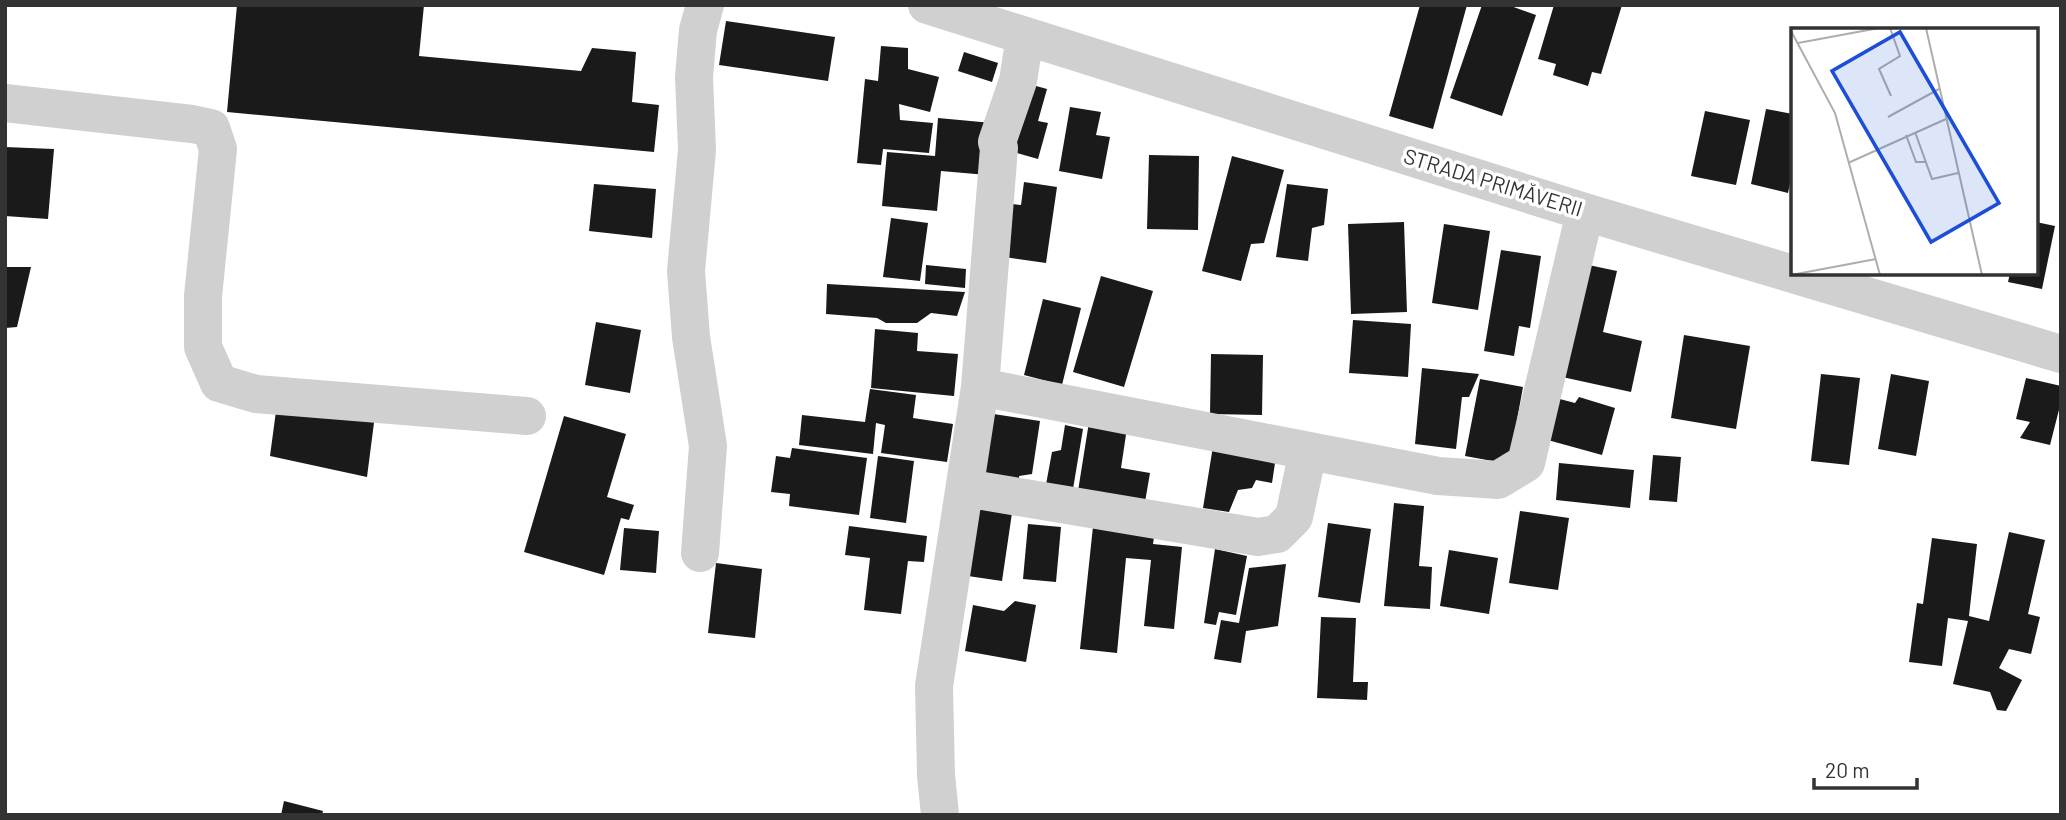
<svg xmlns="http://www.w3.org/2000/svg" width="2066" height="820" font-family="Barlow,sans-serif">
<rect width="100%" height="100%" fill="#fff"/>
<!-- building -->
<path fill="#1a1a1a" d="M237 5H424L419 56 581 71 592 48 636 52 632 102 659 105 654 152 227 112Z
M1420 5H1467L1433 129 1389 116Z
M1482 5H1508L1536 15 1502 116 1450 98Z
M1554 5H1622L1601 74 1592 72 1588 86 1553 75 1556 64 1538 59Z
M726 21 835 37 828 81 719 65Z
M881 46 908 48V69L939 77 930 112 899 104 900 120 933 123 929 153 883 149 881 165 857 163 865 79 878 81Z
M964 52 998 63 992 82 958 71Z
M1018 81 1047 89 1038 121 1048 123 1038 159 999 148Z
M1070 107 1101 112 1096 135 1110 137 1102 179 1059 171Z
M1766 109 1793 114V169L1788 193 1751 184Z
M1705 111 1750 120 1736 185 1691 176Z
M938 118 992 123 987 175 941 171 937 211 882 206 887 152 935 156Z
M5 147 54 149 48 219 5 216Z
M1149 155 1199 156 1198 230 1147 229Z
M1232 156 1284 170 1264 243 1251 244 1241 281 1202 271Z
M1024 182 1057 187 1046 263 997 256 1005 203 1021 205Z
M594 184 656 189 652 238 589 231Z
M1287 184 1328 189 1324 225 1312 228 1308 261 1276 257Z
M891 218 928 223 920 281 883 277Z
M1404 222 1407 312 1351 314 1348 224Z
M2036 222 2055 226 2042 289 2008 282 2010 273H2036Z
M1444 224 1490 231 1478 310 1432 303Z
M1501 250 1541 256 1530 328 1519 326 1514 356 1484 351Z
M1579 263 1617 271 1603 332 1642 341 1631 392 1553 375Z
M926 265 966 269 965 288 925 284Z
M5 267H31L17 327 5 328Z
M1101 276 1153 291 1124 387 1073 372Z
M827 284 965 292 957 316 931 313 917 323H886L877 318 826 314Z
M1043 299 1081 308 1062 385 1024 375Z
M1353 320 1411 324 1408 377 1349 373Z
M596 322 641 330 630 393 585 385Z
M875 329 918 333 917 351 958 354 954 396 871 388Z
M1684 335 1750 346 1736 429 1671 418Z
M1211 354 1263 355 1262 415 1210 414Z
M1422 368 1479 374 1469 397H1462L1456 449 1415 444Z
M1821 374 1860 378 1849 465 1811 461Z
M1891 374 1929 381 1916 456 1878 449Z
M2026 378 2061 386V402L2050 445 2020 438 2030 422 2016 419Z
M1480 379 1523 387 1509 464 1465 456Z
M870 389 916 395 913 418 953 424 947 462 881 453 885 425 876 423 873 454 799 445 802 415 865 422Z
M278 396 375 415 367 477 270 456Z
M1579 397 1615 408 1602 455 1544 439 1556 398 1575 403Z
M987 413 1040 421 1032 474 1019 476 1020 487 977 480Z
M564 416 626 434 607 497 634 505 629 520 621 518 604 575 524 552Z
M1089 422 1127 428 1121 468 1150 473 1145 502 1078 491Z
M1065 425 1083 429 1072 495 1045 490 1052 452 1061 450Z
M1214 440 1277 450 1272 483 1256 480 1252 488 1238 490 1229 512 1203 508Z
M792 448 867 458 859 515 789 506 790 494 771 492 776 456 790 458Z
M1653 455 1681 457 1677 502 1649 500Z
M878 456 914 461 906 523 870 518Z
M1559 463 1634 470 1630 508 1556 500Z
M1394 503 1424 506 1419 566 1432 567 1430 609 1384 606Z
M972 507 1012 513 1002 581 961 575Z
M1520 511 1569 518 1558 590 1509 583Z
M1094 517 1156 523 1153 544 1182 547 1174 629 1144 626 1151 560 1126 558 1117 653 1080 649Z
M1328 523 1371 529 1360 603 1318 597Z
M1028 524 1061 527 1056 582 1023 579Z
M849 526 927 536 924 562 908 561 901 614 864 610 870 558 845 555Z
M624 528 659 531 656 573 620 570Z
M2009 532 2045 540 2028 614 2040 617 2031 654 2009 649 1999 668 2022 680 2006 711 1997 710 1990 692 1953 684 1968 621 1948 618 1942 666 1909 662 1917 603 1923 604 1932 538 1977 544 1969 616 1989 621Z
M1215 549 1247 556 1236 615 1219 612 1216 625 1204 623Z
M1449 550 1498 558 1489 614 1440 606Z
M716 563 762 569 755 638 708 633Z
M1286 564 1278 626 1246 631 1241 663 1214 659 1221 620 1239 623 1249 568Z
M1015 601 1036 605 1026 662 965 651 973 605 1004 611Z
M1321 617 1356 618 1353 682H1368L1367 700 1317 698Z
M284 801 323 811 322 815H281Z"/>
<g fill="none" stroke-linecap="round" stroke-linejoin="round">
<!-- minor -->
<path stroke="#d0d0d0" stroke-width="38" d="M927 5 1585 212 2061 354
M5 103 192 124 211 128 218 149 203 296V347L219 383 256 394 527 416
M980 387 1438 476 1498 480 1526 463 1585 212
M965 488 1258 537 1277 534 1294 517 1308 451
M700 553 708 446 691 337 686 271 697 150 694 77 698 30 705 5
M940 815 936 775 934 686 980 387 999 148 997 142 1018 81 1025 36"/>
</g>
<g text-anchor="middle" stroke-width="7" stroke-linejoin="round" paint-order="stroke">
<!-- street labels -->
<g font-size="21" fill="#333" stroke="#fff">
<text transform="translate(1493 183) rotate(17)" y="7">STRADA PRIMĂVERII</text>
</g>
</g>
<!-- overview -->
<g transform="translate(1791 28)">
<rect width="247" height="247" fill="#fff"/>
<path fill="none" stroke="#adadad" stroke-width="2" d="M99 0 109 28 88 41 100 68M135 0 191 247M0 3 44 85 89 247M7 15 88 0M97 89 148 61M124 104 141 151 167 145M115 107 125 134H134M57 135 155 91M0 247 85 231"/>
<path fill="#1d4ed8" fill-opacity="0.15" stroke="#1d4ed8" stroke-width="3.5" d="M109 4 208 175 140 214 41 43Z"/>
<rect width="247" height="247" fill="none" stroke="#333" stroke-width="3.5"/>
</g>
<!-- border -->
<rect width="2066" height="820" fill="none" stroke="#333333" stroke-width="14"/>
<!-- scale -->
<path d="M1814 778v10h103v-10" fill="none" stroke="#333333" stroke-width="3.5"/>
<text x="1825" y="778" font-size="21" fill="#333333" stroke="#ffffff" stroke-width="5" paint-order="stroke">20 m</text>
</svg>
